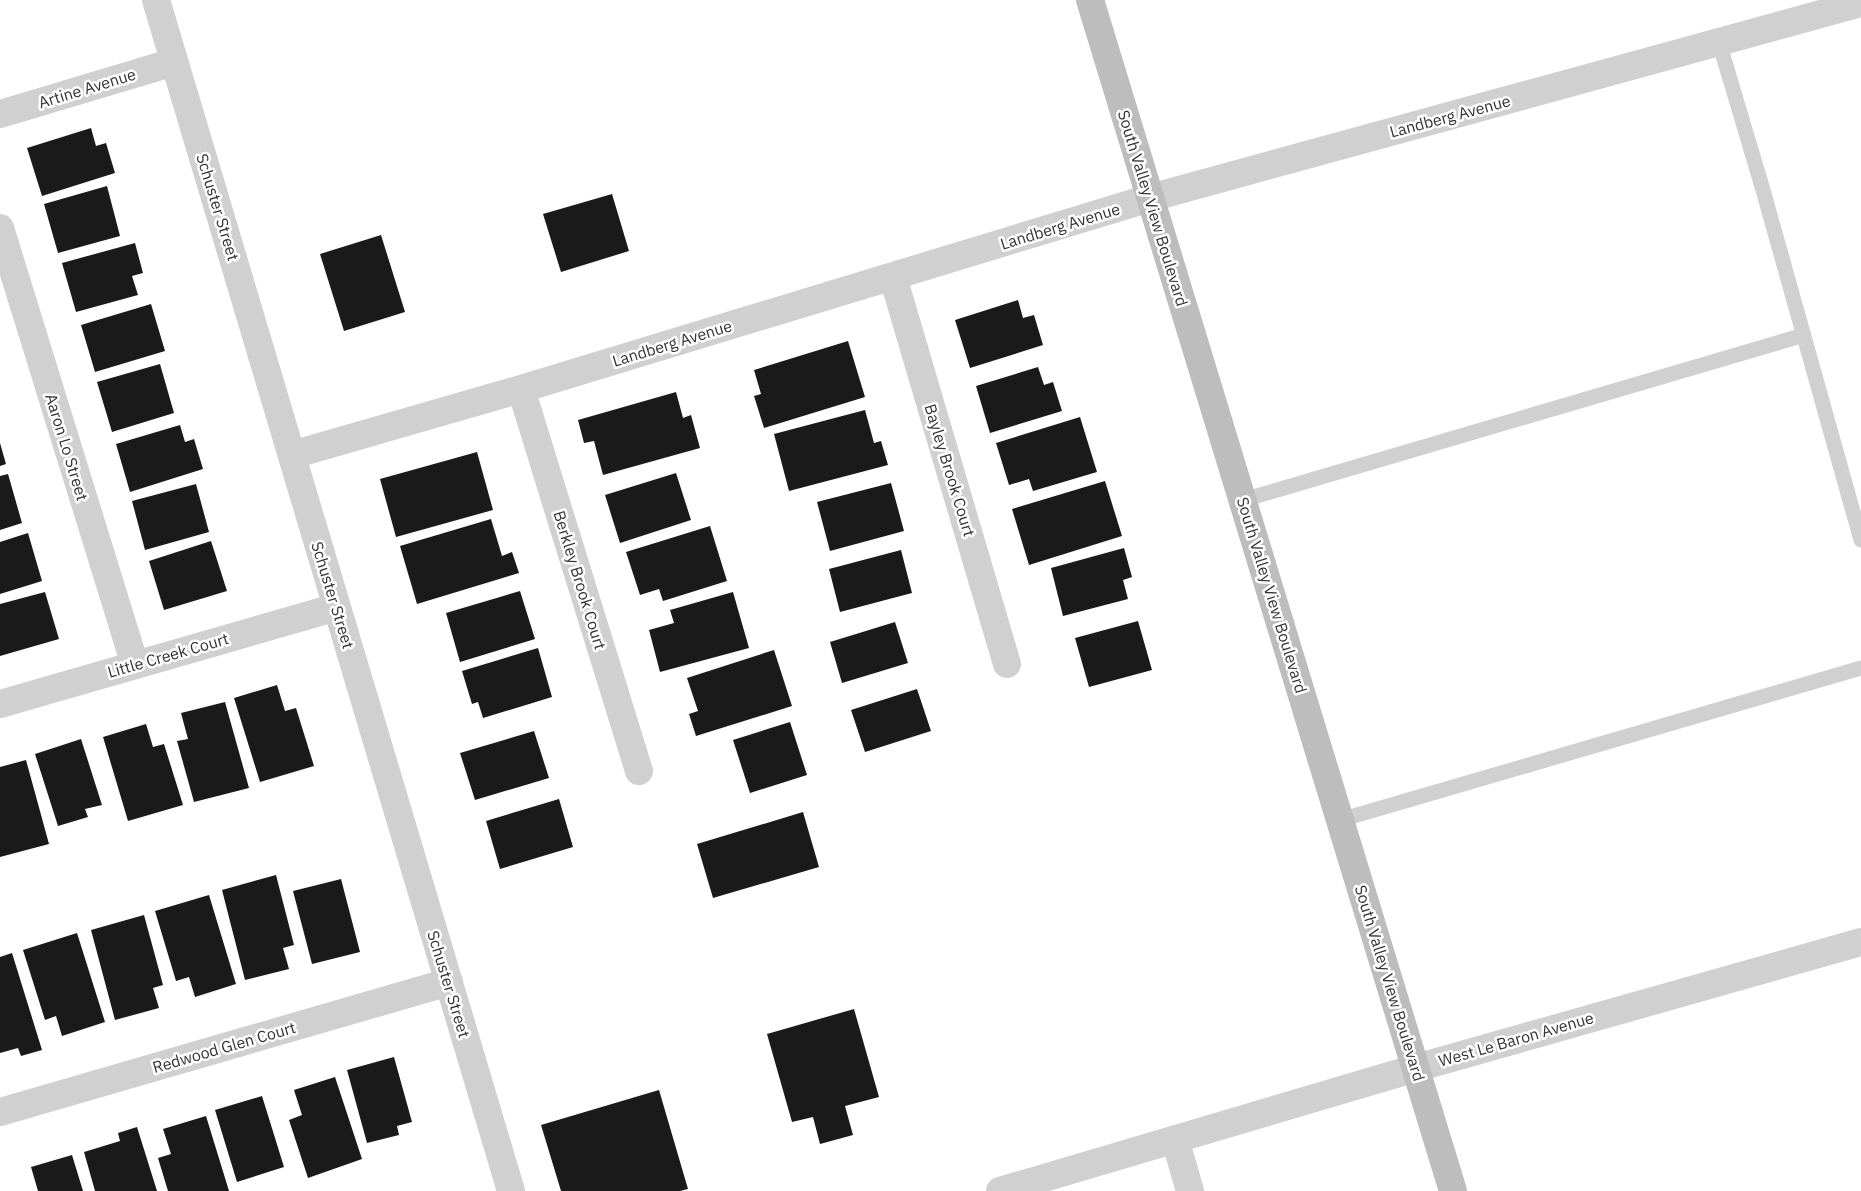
<svg xmlns="http://www.w3.org/2000/svg" width="1861" height="1191" font-family="'IBM Plex Sans',sans-serif">
<rect width="100%" height="100%" fill="#fff"/>
<!-- building -->
<path fill="#1a1a1a" d="M91 128 96 146 106 143 115 173 42 196 27 148Z
M107 186 120 236 58 253 44 204Z
M612 194 629 251 561 272 543 214Z
M381 235 405 312 344 331 320 254Z
M135 243 143 273 132 276 138 295 76 312 62 263Z
M1018 300 1023 318 1034 315 1043 345 970 368 955 320Z
M151 304 165 351 95 372 81 325Z
M848 341 865 397 764 428 754 396 761 394 754 370Z
M160 364 174 413 112 432 97 382Z
M1038 367 1044 385 1053 382 1062 411 990 433 976 386Z
M676 392 683 418 691 415 700 448 603 475 594 441 584 443 578 420Z
M865 410 874 443 881 441 888 465 789 491 774 434Z
M1080 417 1097 472 1033 491 1029 479 1009 485 996 443Z
M180 425 185 442 194 439 203 469 130 492 116 444Z
M0 443 6 464 0 466Z
M477 452 493 510 396 537 380 479Z
M676 473 691 520 620 543 605 495Z
M8 474 22 523 0 530V476Z
M1105 481 1122 536 1029 565 1012 509Z
M891 483 904 531 830 551 817 502Z
M196 484 209 532 145 550 132 501Z
M491 519 502 556 512 552 519 573 417 604 400 546Z
M710 526 727 581 663 601 659 589 640 595 626 552Z
M28 533 42 581 0 594V542Z
M211 541 227 591 164 610 149 561Z
M1124 548 1132 577 1123 580 1128 599 1063 616 1051 568Z
M901 550 912 593 840 612 829 569Z
M520 591 535 639 460 662 446 613Z
M45 592 59 639 0 656V604Z
M733 592 749 648 660 672 649 630 674 623 670 610Z
M1138 621 1152 670 1089 687 1075 638Z
M895 622 908 663 842 683 830 642Z
M538 648 552 697 483 718 478 702 472 704 462 671Z
M774 650 792 706 696 736 689 714 698 711 687 678Z
M277 685 285 711 296 708 314 766 260 782 234 698Z
M917 689 931 731 865 752 851 710Z
M225 702 249 788 194 802 177 741 188 739 181 713Z
M790 722 807 775 750 793 733 740Z
M146 724 153 747 164 744 183 805 128 821 103 737Z
M534 731 549 778 475 800 460 753Z
M81 739 102 805 85 809 88 817 58 826 35 754Z
M26 760 49 844 0 857V767Z
M559 799 573 847 500 869 486 821Z
M803 812 819 867 713 898 697 844Z
M276 875 294 945 283 948 289 969 245 980 222 890Z
M341 879 360 952 312 964 293 891Z
M209 895 236 984 195 997 189 977 176 981 155 911Z
M144 915 163 985 153 988 159 1008 115 1020 91 930Z
M77 933 105 1022 62 1036 56 1016 45 1020 23 950Z
M12 953 42 1050 21 1056 18 1048 0 1053V957Z
M854 1009 879 1097 845 1106 853 1135 820 1144 813 1117 792 1122 767 1034Z
M394 1057 412 1122 397 1126 399 1135 367 1143 347 1070Z
M335 1077 362 1159 308 1178 289 1120 302 1115 294 1090Z
M659 1090 688 1189 680 1191H561L541 1125Z
M262 1096 284 1167 237 1182 215 1110Z
M206 1116 229 1191H168L158 1158 171 1154 163 1129Z
M137 1127 157 1191H95L84 1152 120 1141 118 1133Z
M72 1155 83 1191H38L31 1167Z"/>
<g fill="none" stroke-linecap="round" stroke-linejoin="round">
<!-- service -->
<path stroke="#d0d0d0" stroke-width="15" d="M1719 42 1763 190 1861 540
M1243 500 1804 335
M1340 820 1861 668"/>
<!-- minor -->
<path stroke="#d0d0d0" stroke-width="28" d="M156 0 511 1191
M0 114 174 62
M0 228 135 665
M893 277 1007 664
M521 389 639 771
M292 455 521 389 1150 198 1861 3
M0 704 337 607
M0 1112 449 982
M1175 1139 1190 1191
M1000 1191 1416 1068 1861 942"/>
<!-- secondary -->
<path stroke="#bdbdbd" stroke-width="28" d="M1090 0 1453 1191"/>
</g>
<g text-anchor="middle" stroke-width="5" stroke-linejoin="round" paint-order="stroke">
<!-- street labels -->
<g font-size="16" fill="#333" stroke="#fff">
<text transform="translate(87 88) rotate(-17)" y="6">Artine Avenue</text>
<text transform="translate(1450 116) rotate(-15)" y="6">Landberg Avenue</text>
<text transform="translate(218 207) rotate(73)" y="6">Schuster Street</text>
<text transform="translate(1153 208) rotate(73)" y="6">South Valley View Boulevard</text>
<text transform="translate(1060 226) rotate(-17)" y="6">Landberg Avenue</text>
<text transform="translate(672 343) rotate(-17)" y="6">Landberg Avenue</text>
<text transform="translate(67 447) rotate(73)" y="6">Aaron Lo Street</text>
<text transform="translate(950 470) rotate(73)" y="6">Bayley Brook Court</text>
<text transform="translate(580 580) rotate(73)" y="6">Berkley Brook Court</text>
<text transform="translate(333 595) rotate(73)" y="6">Schuster Street</text>
<text transform="translate(1272 595) rotate(73)" y="6">South Valley View Boulevard</text>
<text transform="translate(168 655) rotate(-16)" y="6">Little Creek Court</text>
<text transform="translate(1390 983) rotate(73)" y="6">South Valley View Boulevard</text>
<text transform="translate(449 984) rotate(73)" y="6">Schuster Street</text>
<text transform="translate(1516 1039) rotate(-16)" y="6">West Le Baron Avenue</text>
<text transform="translate(224 1047) rotate(-16)" y="6">Redwood Glen Court</text>
</g>
</g>
</svg>
